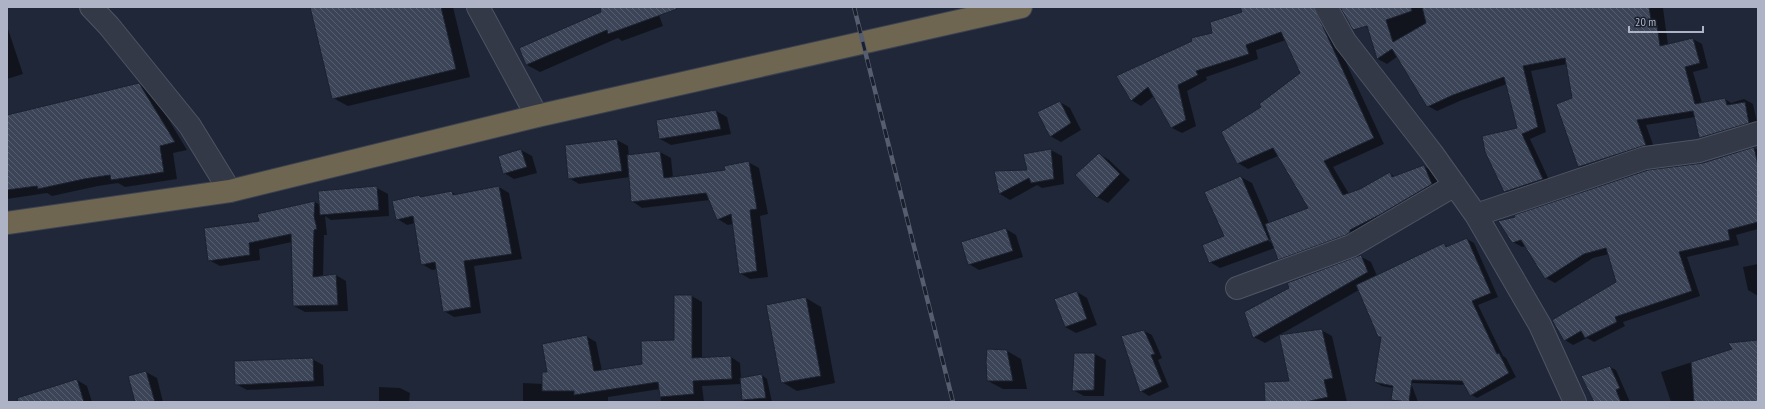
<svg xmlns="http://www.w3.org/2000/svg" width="1765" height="409" font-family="'PT Sans Narrow',sans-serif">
<defs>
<pattern id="building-back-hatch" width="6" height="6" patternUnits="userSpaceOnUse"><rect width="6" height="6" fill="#3c4558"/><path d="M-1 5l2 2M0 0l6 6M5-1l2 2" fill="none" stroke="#565d6e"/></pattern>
</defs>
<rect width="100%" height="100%" fill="#202738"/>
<!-- shadow -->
<path fill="#0007" fill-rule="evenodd" d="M311 7H453L470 77 348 106 333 98Z
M613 7H656L663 26 622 41 618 38 540 72 527 65 520 48Z
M1241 7H1314L1324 15 1384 144 1333 167 1349 194 1390 174 1396 177 1424 166 1434 172 1442 190 1289 265 1279 259 1275 248 1220 268 1210 262 1225 237 1241 177 1252 183 1269 223 1309 208 1278 156 1248 169 1238 163 1263 107 1301 74 1286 40 1256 50 1258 59 1206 77 1207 80 1187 91 1196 126 1182 133 1172 128 1154 96 1141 106 1131 100 1243 13ZM1265 237 1272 241V243L1264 238Z
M1358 7H1675L1663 8 1668 45 1693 39 1702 44 1708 68 1693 72 1702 103 1725 99 1731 103 1744 99 1753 104 1758 127 1708 142 1700 137 1695 117 1646 125 1655 150 1588 172 1579 167 1574 98 1567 64 1531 71 1546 132 1530 139 1551 184 1514 197 1505 192 1518 128 1507 84 1462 100 1437 111 1428 106 1398 56 1387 64 1378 59 1369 29 1364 26Z
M7 26 23 74 7 79Z
M139 84 152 92 187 150 173 153 177 179 125 187 118 183 98 186 52 196 47 193 7 199V116Z
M1060 102 1070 108 1081 130 1061 142 1050 136Z
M716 111 727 117 731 134 671 145 660 139Z
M617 140 628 146 629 156 660 152 671 158 673 178 726 171 748 162 759 168 768 214 760 216 768 277 750 279 740 273 733 224 728 225 718 219 710 200 642 208 632 201 630 177 579 184 569 178 566 146Z
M1754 148 1758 150V229L1736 235 1739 245 1687 257 1700 296 1623 322 1625 326 1594 342 1587 338 1573 345 1565 340 1617 283 1609 254 1593 258 1555 283 1546 278 1526 246 1522 247 1513 242 1703 164Z
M521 150 532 156 537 173 514 179 504 173 499 156Z
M1051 150 1062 156 1064 184 1042 188 1037 185 1010 200 1000 194Z
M1099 154 1109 160 1130 180 1108 203 1097 197Z
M499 187 509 193 522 259 474 266 481 313 454 317 444 311 438 269 432 270 422 264 415 223 407 225 397 219 419 196 422 197 452 192 456 195Z
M377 188 388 194 389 216 331 220 325 216 327 235H324L323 277 336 275 346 281 348 311 305 312 294 306 292 242 259 249 260 260 220 266 209 260 260 222 315 202 320 205 319 192Z
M1006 229 1016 235 1023 257 979 270 969 264Z
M1467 239 1474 243 1498 297 1478 305 1503 356 1506 358 1516 377 1477 398 1470 394 1465 385 1411 383 1418 402H1392L1393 388 1382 386 1375 382 1382 338 1379 337 1359 290 1265 343 1254 337 1245 312 1360 256 1371 262 1377 276 1444 244 1448 247Z
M1758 264V296L1748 290 1743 267Z
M1077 292 1087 298 1097 325 1076 333 1065 327Z
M692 296 702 302V359L731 357 740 363 741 378 762 375 767 379 772 402H744L741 384 702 386 704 402H661L660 389 608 397V402H523V383L543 384 549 373 586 336 596 342 602 371 643 364 675 341Z
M806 298 821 307 835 383 797 391 782 382Z
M1321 330 1332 336 1347 402H1266L1291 382Z
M1144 331 1152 335 1162 358 1158 360 1169 387 1149 396 1141 391Z
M1758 341V402H1671L1661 372Z
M1007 351 1021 359 1027 389H1003L988 381Z
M1075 354H1095L1106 360 1104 396H1084L1073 390Z
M312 359 323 365 324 386 247 390 236 384Z
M1610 367 1616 370 1630 402H1595Z
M146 372 157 378 163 402H139Z
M77 380 87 386 92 402H41Z
M379 387 400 388 410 393 409 402H379Z"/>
<!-- building -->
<path fill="url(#building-back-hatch)" stroke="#1b212f" d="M310 7H441L456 69 332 99Z
M600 7H676L677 9 608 34 607 30 526 65 519 48 601 12Z
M1240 7H1314L1374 138 1324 161 1343 195 1360 189 1390 172 1392 177 1424 165 1432 184 1381 214 1350 230V232L1346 235 1278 260 1265 224 1308 208 1273 148 1237 164 1221 132 1261 107 1259 104 1300 73 1281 32 1246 45 1249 54 1196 71 1198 75 1178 85 1186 120 1171 128 1148 87 1131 101 1116 76 1192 41 1191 38 1212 33 1210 22 1242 12Z
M1340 7H1411L1412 11 1386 20 1393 42 1426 23 1422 7H1649L1652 25H1657L1660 46 1693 38 1700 63 1685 67 1695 104 1725 98 1727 105 1745 102 1749 123 1699 138 1693 111 1637 120 1646 145 1578 167 1556 104 1572 98 1565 58 1523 66 1538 127 1522 134 1543 179 1504 192 1485 152 1482 136 1517 128 1504 77 1453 95 1427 107 1392 49 1377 59 1367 26 1353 30Z
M139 83 175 142 160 146 164 172 111 180 110 175 84 179 38 189 37 186 7 190V115Z
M1060 101 1071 123 1050 137 1037 112Z
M716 110 721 129 659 139 656 120Z
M617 139 622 171 568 179 565 145Z
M1754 147 1758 165V222L1728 230 1730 240 1679 252 1692 291 1615 317 1617 322 1585 338 1581 331 1564 341 1552 320 1616 282 1606 248 1584 254 1545 279 1521 240 1512 243 1498 221 1515 217 1514 215 1648 170 1703 163Z
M521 149 527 167 503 174 498 156Z
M1051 149 1054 179 1031 183 1029 178 999 194 994 171 1027 170 1023 154Z
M660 151 664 178 725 170 724 166 749 161 757 209 750 210 757 271 739 274 731 214 717 220 706 193 631 202 627 155Z
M1099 153 1120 174 1097 198 1075 175Z
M1241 176 1269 240 1209 263 1202 245 1224 236 1204 192Z
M377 186 379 210 320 215 318 191Z
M499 186 512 254 464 261 471 307 443 312 435 262 421 265 413 216 396 220 392 201 419 195 420 197 452 191 453 195Z
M315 201 314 216 317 229 314 230 313 277 336 274 338 305 293 306 291 234 249 243 250 255 208 261 204 228 259 221 257 214Z
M1006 228 1013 251 968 265 961 242Z
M1467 238 1491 293 1472 301 1497 354 1499 353 1509 373 1470 396 1462 381 1412 380 1409 402 1391 400 1393 386 1374 382 1381 337H1378L1356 285 1444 243 1446 247Z
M1361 255 1368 272 1253 338 1244 312 1289 288 1287 283Z
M1077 291 1087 319 1065 327 1054 299Z
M674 295H692V358L731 356 732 379 693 381 694 394 660 397 658 382 574 395V391H542V372H547L542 344 587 335 594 371 642 364 641 341 674 340Z
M806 297 821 376 781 383 766 305Z
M1322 329 1333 378 1324 380 1328 397 1306 402H1265L1264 382 1289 381 1279 335Z
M1144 330 1155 354 1151 355 1162 382 1140 392 1121 336Z
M1758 340V402H1694L1691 362 1732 349 1728 343Z
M987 349 1007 350 1013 381H987L986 361Z
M1074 353H1095L1094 390 1072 391Z
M313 358 314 381 235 385 234 361Z
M1610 366 1620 388 1616 390 1621 402H1594L1581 376Z
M146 371 155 402H135L128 376Z
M762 374 766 398 742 400 740 378Z
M77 379 84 402H18L17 398Z"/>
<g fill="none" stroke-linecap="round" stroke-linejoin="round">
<!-- street casing -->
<g stroke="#4e5463" stroke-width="24">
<path id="street" d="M91 7 109 26 190 126 230 191
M478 7 537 116
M1326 7 1345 41 1432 153 1476 215 1540 325 1575 402
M1476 215 1645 158 1699 151 1758 133
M1237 288 1351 246 1455 185"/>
</g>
<!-- highway casing -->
<g stroke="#3b4150" stroke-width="24">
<path id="highway" d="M7 223 230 191 537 116 1021 7"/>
</g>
<!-- street -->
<use href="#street" stroke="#343948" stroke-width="22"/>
<!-- highway -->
<use href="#highway" stroke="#6e6651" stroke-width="22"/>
<!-- rail casing -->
<g stroke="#565d6f" stroke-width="4.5">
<path id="rail" d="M854 7 953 402"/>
</g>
<!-- rail -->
<use href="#rail" stroke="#191f2d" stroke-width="3" stroke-dasharray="9" stroke-linecap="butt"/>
</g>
<!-- border -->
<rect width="1765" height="409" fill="none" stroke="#aeb4c5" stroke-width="16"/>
<!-- scale -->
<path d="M1629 26v6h74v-6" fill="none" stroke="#aeb4c5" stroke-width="2"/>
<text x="1635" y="26" font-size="12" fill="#aeb4c5" stroke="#191f2d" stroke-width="3" paint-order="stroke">20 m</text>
</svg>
